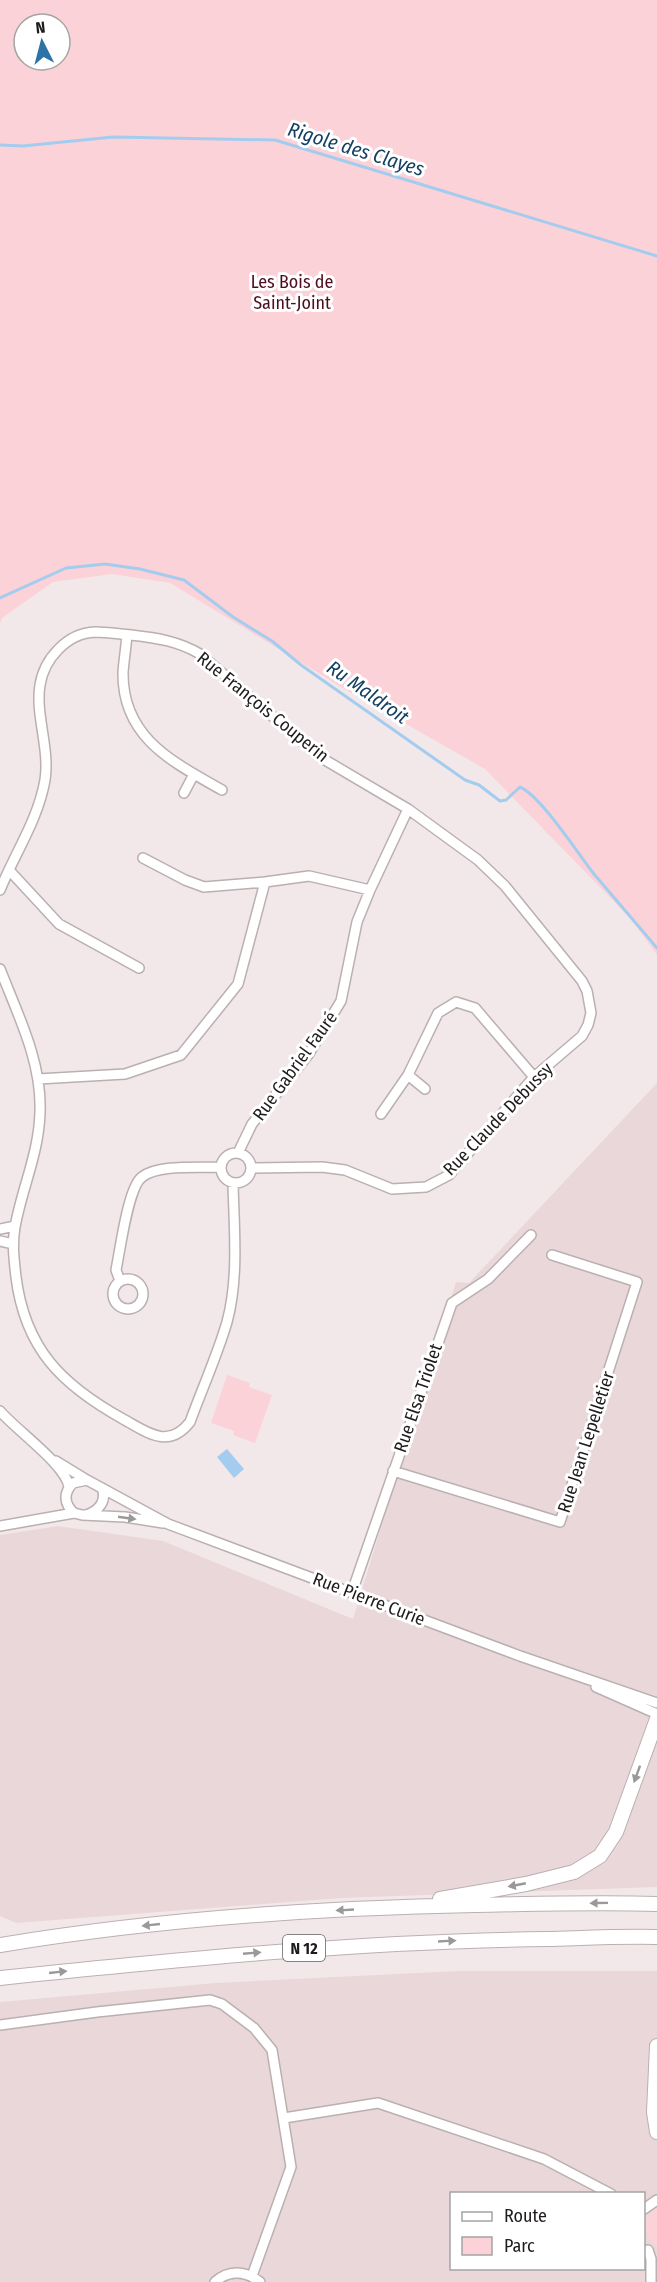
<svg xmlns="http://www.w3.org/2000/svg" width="657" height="2282" font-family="'Fira Sans Condensed',sans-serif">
<rect width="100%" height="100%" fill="#f3e8e9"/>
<!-- built -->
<path fill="#ead7d9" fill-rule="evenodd" d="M657 1083V1887L341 1898 16 1923 0 1916V1535L58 1526 163 1541 353 1619 456 1282 469 1283Z
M458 1971H657V2282H0V2002L216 1983ZM452 2194H644V2268H452Z"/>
<!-- green -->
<path fill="#fbd2d7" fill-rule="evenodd" d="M0 0H657V955L632 920 485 769 341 687 170 583 112 574 53 582 2 618 0 624ZM24 24H60V60H24Z
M227 1375 250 1383 249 1387 272 1395 255 1443 233 1435 234 1431 211 1423Z
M657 2206V2246C640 2236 641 2216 657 2206Z"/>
<!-- water -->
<path fill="#a4ccef" d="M227 1449 244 1469 234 1478 217 1457Z"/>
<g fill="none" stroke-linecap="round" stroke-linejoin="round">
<!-- stream -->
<path stroke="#a4ccef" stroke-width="3" d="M0 145 23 146 113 137 275 140 657 256
M0 598 66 568 105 564 140 569 184 580 233 617 272 641 301 665 465 780 479 785 500 801 506 800 520 787C541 796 578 854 594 874 615 899 636 923 657 948"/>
<!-- minor casing -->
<g stroke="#bab0b1" stroke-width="12">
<path id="minor" d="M127 635C126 647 124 660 123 672 122 738 173 762 222 790
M184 793 194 774
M143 858 185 880 204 887 265 882 309 876 370 890
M9 870 59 924 139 968
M0 890C15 853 38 820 45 780 50 749 35 714 40 685 44 659 67 633 95 632 106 632 119 634 131 635 157 638 178 641 200 654L320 757 408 809 478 860 505 886 582 981 587 991 591 1013 588 1025 582 1036 534 1077 449 1175 426 1187 392 1189 345 1170 322 1167 251 1168
M0 969C18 1015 42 1062 40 1112 39 1153 22 1188 15 1227 12 1244 14 1260 16 1277 25 1349 62 1385 123 1419 147 1432 168 1450 190 1422 202 1389 217 1356 227 1322 239 1278 234 1228 233 1183
M408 1075 425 1089
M38 1079 125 1074 181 1055 238 984 265 882
M381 1114 408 1075 438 1013 456 1002 475 1008 534 1077
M221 1168a15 15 0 1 1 30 0a15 15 0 1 1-30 0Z
M238 1153 252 1124 308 1055 341 1001 357 922 370 890 408 809
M0 1229 15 1226
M0 1241 13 1244
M113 1294a15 15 0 1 1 30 0a15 15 0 1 1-30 0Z
M120 1281 116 1270C120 1251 128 1187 142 1177 158 1164 200 1168 220 1167
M0 1411C16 1430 66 1465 69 1487
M56 1461 87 1480
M393 1471 560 1522 637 1282 552 1255
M74 1513C64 1504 63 1493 73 1483L87 1480 168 1524 520 1656 657 1703
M86 1515C99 1511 107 1501 102 1488
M0 1526 74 1513 82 1515 125 1517 163 1523
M352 1592 452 1303 488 1279 531 1235
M596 1687 657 1714
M0 2025 97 2012 210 2000 222 2004 254 2028 272 2050 291 2167 252 2276
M284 2118 378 2103 544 2159 611 2194
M644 2209 657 2200
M648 2250 651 2259V2282
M215 2282C229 2269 246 2271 260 2282"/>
</g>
<!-- highway casing -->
<g stroke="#bab0b1" stroke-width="16">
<path id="highway" d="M440 1899 526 1884 574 1872 600 1856 616 1832 657 1719
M0 1945C157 1919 316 1908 475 1905 536 1904 596 1902 657 1904
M0 1978C184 1959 363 1941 548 1939 584 1938 621 1936 657 1937
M657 2046 654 2112 657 2132"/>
</g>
<!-- minor -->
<use href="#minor" stroke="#fff" stroke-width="9"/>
<!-- highway -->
<use href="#highway" stroke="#fff" stroke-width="14"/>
</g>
<!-- one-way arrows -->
<defs><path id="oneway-solid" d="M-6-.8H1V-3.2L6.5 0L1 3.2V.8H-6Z" transform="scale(1.5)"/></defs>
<g fill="#9a9899">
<use href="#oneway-solid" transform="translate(127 1518) rotate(8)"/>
<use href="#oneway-solid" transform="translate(637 1774) rotate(110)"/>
<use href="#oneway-solid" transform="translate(517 1885) rotate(169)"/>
<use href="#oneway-solid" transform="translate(599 1903) rotate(179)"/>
<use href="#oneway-solid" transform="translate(345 1910) rotate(177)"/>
<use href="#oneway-solid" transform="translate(151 1925) rotate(174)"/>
<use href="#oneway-solid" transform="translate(447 1941) rotate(-3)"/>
<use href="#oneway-solid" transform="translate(252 1953) rotate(-5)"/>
<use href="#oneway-solid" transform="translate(58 1972) rotate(-6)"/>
</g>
<g text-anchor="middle" stroke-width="6" stroke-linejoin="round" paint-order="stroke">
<!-- shield labels -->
<rect fill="#fff" stroke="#625f60" stroke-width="1.5" x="283" y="1935" width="42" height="26" rx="4.5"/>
<g font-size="16" font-weight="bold" fill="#1f1b1c">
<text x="304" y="1954">N 12</text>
</g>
<!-- park labels -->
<g font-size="18" fill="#4f0e1f" stroke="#fff">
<text x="292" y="288">Les Bois de<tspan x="292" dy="21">Saint-Joint</tspan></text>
</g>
<!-- street labels -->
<g font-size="18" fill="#1f1b1c" stroke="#fff">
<text transform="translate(263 707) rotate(39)" y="6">Rue François Couperin</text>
<text transform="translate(295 1066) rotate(-54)" y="6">Rue Gabriel Fauré</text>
<text transform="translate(498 1119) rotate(-46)" y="6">Rue Claude Debussy</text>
<text transform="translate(418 1398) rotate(-71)" y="6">Rue Elsa Triolet</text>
<text transform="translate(586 1442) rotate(-72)" y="6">Rue Jean Lepelletier</text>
<text transform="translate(369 1599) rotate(21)" y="6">Rue Pierre Curie</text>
</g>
<!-- water labels -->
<g font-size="20" font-style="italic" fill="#134062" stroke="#fff">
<text transform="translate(356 149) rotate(17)" y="7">Rigole des Clayes</text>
<text transform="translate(368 692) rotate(35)" y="7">Ru Maldroit</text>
</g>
</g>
<!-- legend -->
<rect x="450" y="2192" width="195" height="78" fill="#ffffff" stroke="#a5a4a4" stroke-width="1.5"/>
<rect x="462" y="2212" width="30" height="9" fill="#ffffff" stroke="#a5a4a4" stroke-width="1.5"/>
<text x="504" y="2222" font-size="18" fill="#1f1b1c">Route</text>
<rect x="462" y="2237" width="30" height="18" fill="#fbd2d7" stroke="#a5a4a4" stroke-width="1.5"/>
<text x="504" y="2252" font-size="18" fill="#1f1b1c">Parc</text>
<!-- north arrow -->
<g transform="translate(42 42) rotate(354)"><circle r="28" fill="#ffffff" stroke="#a5a4a4" stroke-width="1.5"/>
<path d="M0-4.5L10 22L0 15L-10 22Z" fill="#2e73a8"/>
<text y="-9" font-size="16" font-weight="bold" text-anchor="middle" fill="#1f1b1c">N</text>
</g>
</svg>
